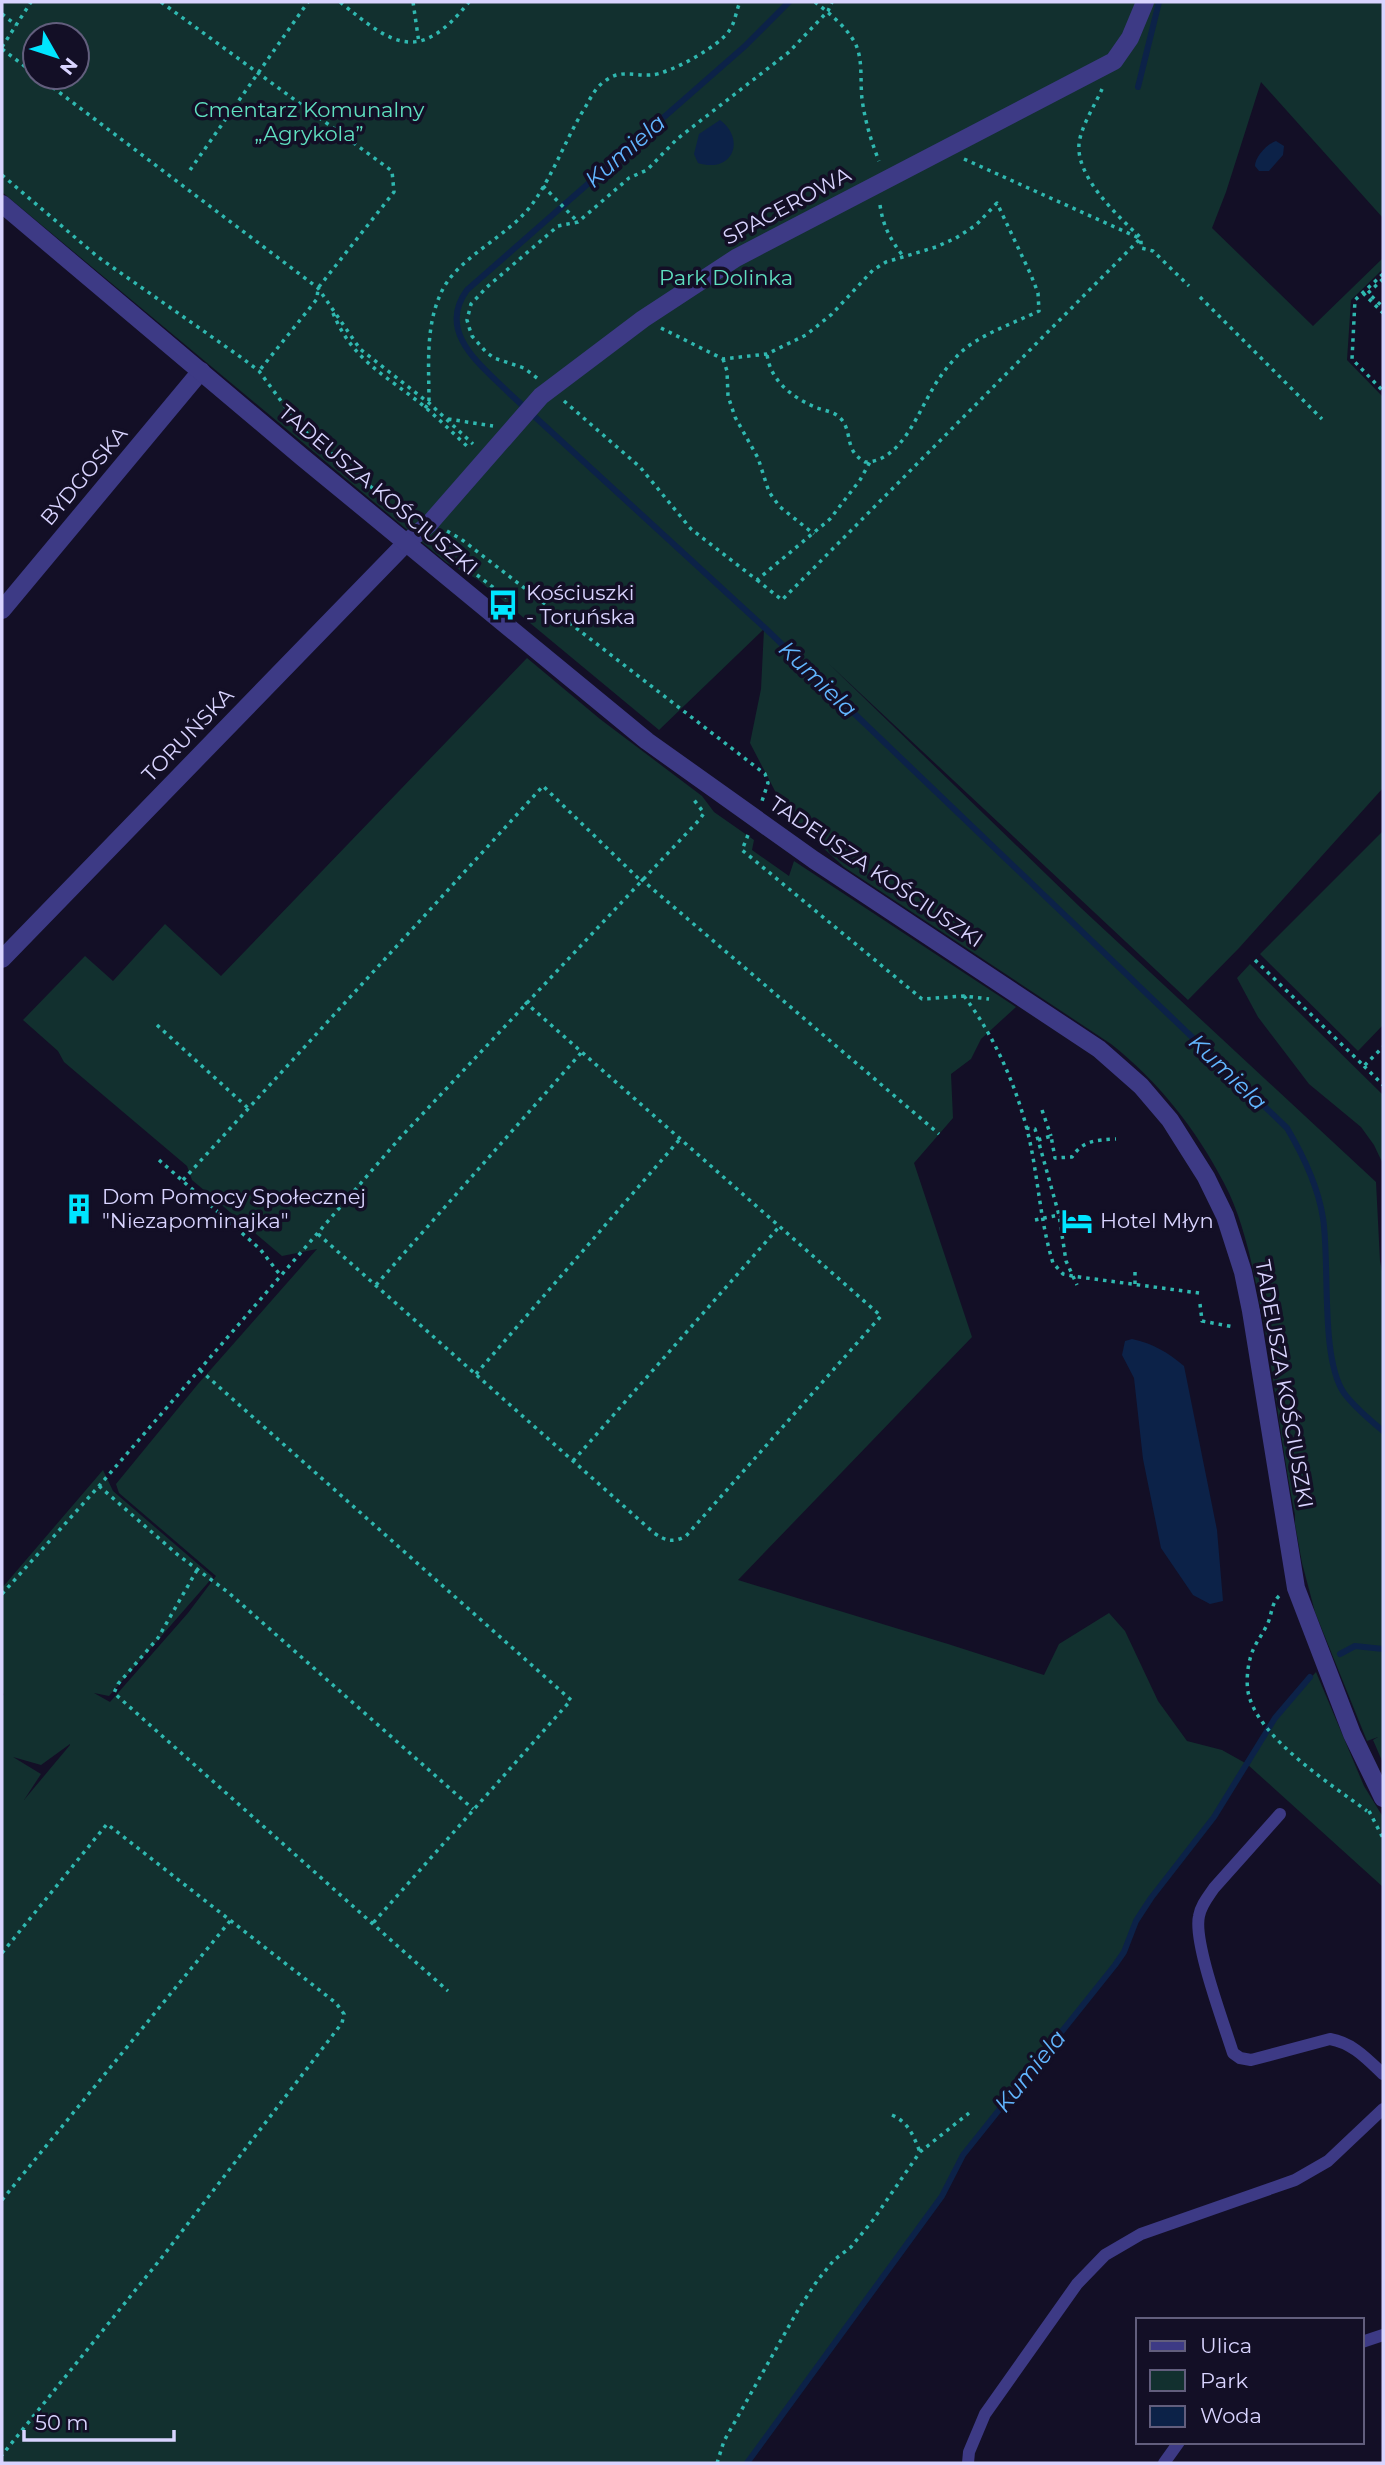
<svg xmlns="http://www.w3.org/2000/svg" width="1385" height="2465" font-family="Montserrat,sans-serif">
<rect width="100%" height="100%" fill="#130f26"/>
<!-- green -->
<path fill="#12302f" fill-rule="evenodd" d="M2 2H1383V218L1261 82 1226 192 1212 228 1313 326 1383 258V269L1351 300 1347 360 1383 397V788L1239 948 1188 1000 828 663 1081 908 1376 1182 1380 1261 1383 1276V1763L1373 1740 1378 1737 1367 1741 1315 1612 1302 1563 1295 1524V1515C1280 1440 1273 1364 1257 1289 1250 1254 1241 1215 1224 1183 1196 1129 1158 1081 1111 1044L844 867 788 816 750 743 761 689 764 629 659 730 477 579 447 563 2 192ZM35 35H77V77H35Z
M527 658 600 719 702 796 714 812 754 840 752 850 789 876 794 861 1016 1007 981 1039 971 1059 951 1074 953 1118 914 1163 972 1337 738 1580 948 1644 1044 1675 1059 1644 1109 1613 1125 1631 1158 1701 1187 1741 1222 1750 1247 1764 1275 1718 1316 1672 1364 1786 1383 1817V1887L1247 1764 1214 1817 1151 1898 1136 1921 1124 1952 1115 1965 964 2155 942 2196 747 2463H2V1697L4 1694 2 1693V1588L103 1470 113 1491 213 1577 109 1696 94 1693 110 1702 188 1613 216 1576 119 1493 116 1484 198 1384 317 1249 282 1256 192 1180 187 1166 64 1062 58 1051 23 1020 85 956 113 981 165 924 221 976ZM70 1744V1745L24 1800 41 1774 13 1757 41 1765Z
M1383 831V1025L1358 1051 1260 954Z
M1250 964 1383 1095V1164L1374 1145 1361 1127 1309 1084 1258 1017 1237 978Z"/>
<!-- water -->
<path fill="#0c2248" d="M720 120C746 139 733 174 698 163L694 154 699 134Z
M1276 141 1284 146 1283 155 1269 171H1259L1255 166C1255 157 1267 144 1276 141Z
M1132 1339C1154 1344 1167 1352 1184 1366L1217 1530 1223 1601 1210 1604 1193 1595 1161 1548 1143 1459 1134 1378 1122 1355 1125 1341Z"/>
<g fill="none" stroke-linecap="round" stroke-linejoin="round">
<!-- stream -->
<path stroke="#0c2248" stroke-width="6" d="M789 2 745 46 467 290C436 332 481 365 509 393L765 628 1287 1128C1303 1155 1318 1186 1323 1218 1330 1263 1320 1358 1344 1393 1355 1408 1369 1419 1383 1431
M1138 87 1159 2
M1340 1654 1355 1646 1383 1649
M747 2463 942 2196 963 2155 1115 1965 1124 1952 1136 1921 1151 1898 1214 1817 1275 1718 1310 1677"/>
<!-- path -->
<path stroke="#2fb8b0" stroke-width="3.5" stroke-dasharray="3.5 5" stroke-linecap="butt" d="M161 2 392 171 394 192 318 288 317 299 259 371
M340 2C394 46 419 64 469 2
M413 2 419 43
M815 2C829 13 848 28 856 45 863 61 860 81 862 99 865 121 871 141 879 161
M2 14 16 25
M2 47 31 2
M2 49 35 74
M39 77 318 288 360 349 429 403 473 444
M1102 89C1095 105 1081 126 1079 144 1076 178 1119 217 1141 238V248L1153 251 1189 286
M964 159 1139 238
M190 170 308 2
M2 175 98 257 242 358 259 371 301 428 389 502
M543 186 578 222
M880 205C883 226 890 239 903 256
M1383 274 1355 300 1352 359 1383 391
M1383 279 1368 293 1383 307
M1363 293 1383 313
M1200 297 1322 419
M333 313C353 362 388 376 426 408 441 421 455 435 470 449
M661 328 723 359 767 354 806 335 832 314 873 270 886 262 936 247 956 238 976 225 997 203 1031 275 1038 293 1039 311C1014 323 976 336 958 355 948 366 939 377 932 390 917 415 900 462 865 462 844 450 853 435 842 420 836 412 826 411 817 408 793 398 770 381 767 354
M723 359 727 371 728 396 735 417 758 458 769 492 780 507 814 534
M537 378 524 368 494 358 486 352 472 336 469 327 467 320 471 304 487 287 558 226 578 222 629 178 647 170 677 139 789 52 828 11 832 2
M564 401 640 467 691 529 757 580 830 519 860 480 870 462
M425 408 429 403C429 367 425 327 441 293 457 256 513 235 535 200 555 171 567 136 586 106 591 97 596 87 605 81 620 69 634 76 651 75 669 74 718 47 729 31 735 23 736 11 740 2
M448 419 493 426
M447 531 461 539 765 774 768 783 762 801
M477 575 507 598
M757 580 782 600 1141 238
M748 835 742 850 922 999 964 996 989 999
M641 879 939 1134
M1255 960 1364 1066 1383 1047
M964 996C991 1032 1010 1072 1023 1115 1038 1163 1038 1215 1053 1263L1063 1274 1072 1276 1199 1293
M157 1025 248 1108
M1364 1066 1383 1085
M1042 1110 1051 1136
M1026 1128 1035 1129 1059 1215 1066 1261 1077 1285
M1038 1140 1051 1136 1055 1158 1072 1157C1083 1140 1097 1140 1116 1139
M159 1160 260 1249 281 1276
M183 1180 543 786 640 880
M1035 1220 1059 1215 1071 1220
M318 1234 654 1533C666 1541 673 1543 686 1536L881 1316 525 1002
M1135 1284V1269
M376 1285 581 1053
M1200 1304 1202 1321 1234 1327
M200 1370 571 1700 373 1923
M476 1374 680 1139
M573 1461 779 1227
M99 1486 178 1555 229 1593 473 1809
M197 1570 158 1638 118 1684 114 1693 448 1991
M2 1594 99 1486 399 1139 700 819 704 813 694 800
M1279 1596C1271 1604 1272 1615 1267 1625 1261 1637 1253 1646 1250 1659 1247 1670 1246 1686 1249 1696 1261 1740 1332 1785 1367 1811
M1369 1811 1383 1838
M2 1953 107 1824 336 2003 344 2014 342 2023 163 2256 2 2455
M892 2115C909 2123 913 2135 920 2152
M2 2200 230 1921
M717 2463 724 2441 798 2310 817 2281 834 2260 851 2247 873 2220 920 2152 969 2113"/>
<!-- service -->
<path stroke="#3d3a85" stroke-width="12" d="M1280 1814 1214 1888C1208 1897 1201 1905 1199 1916 1193 1942 1224 2024 1233 2053L1240 2058 1251 2060 1330 2039C1353 2043 1367 2059 1383 2074
M1362 2342 1383 2335
M968 2463 969 2452 985 2414 1077 2284 1105 2255 1141 2234 1295 2180 1328 2161 1383 2109
M1164 2463 1179 2442"/>
<!-- pedestrian -->
<path stroke="#3d3a85" stroke-width="18" d="M407 542 429 524 541 396 643 319 736 258 1114 61 1130 38 1145 2"/>
<!-- minor -->
<path stroke="#3d3a85" stroke-width="18" d="M2 610 201 371
M2 959 407 542"/>
<!-- tertiary -->
<path stroke="#3d3a85" stroke-width="18" d="M2 204 302 457 647 741 814 860 1099 1049 1141 1086 1170 1120 1206 1177 1225 1216 1243 1272 1251 1311 1296 1588 1352 1734 1383 1798"/>
</g>
<!-- icons -->
<defs>
<g id="bus-bare" transform="scale(2.415)"><path d="M-5-6H5V4H4V6H2V4H-2V6H-4V4H-5ZM-3.5-4V0h7V-4ZM-3.5 1.2v1.5H-2V1.2ZM2 1.2v1.5H3.5V1.2Z" fill="#00e5ff" stroke="#130f26" stroke-width="2.5" paint-order="stroke"/></g>
<g id="building-bare" transform="scale(2.415)"><path d="M-4-6H4V6H1V3H-1V6H-4ZM-2.5-4.3h1.7v1.8h-1.7ZM.8-4.3h1.7v1.8H.8ZM-2.5-1h1.7V.8h-1.7ZM.8-1h1.7V.8H.8Z" fill="#00e5ff" stroke="#130f26" stroke-width="2.5" paint-order="stroke"/></g>
<g id="hotel-bare" transform="scale(2.415)"><path d="M-6-4.5h1.5V1H6V5H4.5V3h-9V5H-6ZM-4 0a1.8 1.8 0 1 1 3.6 0ZM.5 0V-2.5h3Q6-2.5 6 0Z" fill="#00e5ff" stroke="#130f26" stroke-width="2.5" paint-order="stroke"/></g>
</defs>
<g fill-rule="evenodd">
<use href="#bus-bare" x="503" y="605"/>
<use href="#building-bare" x="79" y="1209"/>
<use href="#hotel-bare" x="1077" y="1221"/>
</g>
<g text-anchor="middle" stroke-width="7" stroke-linejoin="round" paint-order="stroke">
<!-- park labels -->
<g font-size="21" fill="#5fe0c0" stroke="#130f26">
<text x="309" y="117">Cmentarz Komunalny<tspan x="309" dy="24">„Agrykola”</tspan></text>
<text x="726" y="285">Park Dolinka</text>
</g>
<!-- street labels -->
<g font-size="21" fill="#d9d4ff" stroke="#130f26">
<text transform="translate(787 206) rotate(-28)" y="7">SPACEROWA</text>
<text transform="translate(84 476) rotate(-50)" y="7">BYDGOSKA</text>
<text transform="translate(378 490) rotate(40)" y="7">TADEUSZA KOŚCIUSZKI</text>
<text transform="translate(188 735) rotate(-46)" y="7">TORUŃSKA</text>
<text transform="translate(876 872) rotate(34)" y="7">TADEUSZA KOŚCIUSZKI</text>
<text transform="translate(1284 1384) rotate(80)" y="7">TADEUSZA KOŚCIUSZKI</text>
</g>
<!-- poi labels -->
<g font-size="21" fill="#d9d4ff" stroke="#130f26" text-anchor="start">
<text x="526" y="600">Kościuszki<tspan x="526" dy="24">- Toruńska</tspan></text>
<text x="102" y="1204">Dom Pomocy Społecznej<tspan x="102" dy="24">"Niezapominajka"</tspan></text>
<text x="1100" y="1228">Hotel Młyn</text>
</g>
<!-- water labels -->
<g font-size="23" font-style="italic" fill="#62b6ff" stroke="#130f26">
<text transform="translate(625 151) rotate(-41)" y="8">Kumiela</text>
<text transform="translate(818 679) rotate(44)" y="8">Kumiela</text>
<text transform="translate(1228 1072) rotate(44)" y="8">Kumiela</text>
<text transform="translate(1030 2071) rotate(-51)" y="8">Kumiela</text>
</g>
</g>
<!-- border -->
<rect width="1385" height="2465" fill="none" stroke="#d9d4ff" stroke-width="7"/>
<!-- legend -->
<rect x="1136" y="2318" width="228" height="126" fill="#130f26" stroke="#625e7d" stroke-width="2"/>
<rect x="1150" y="2341" width="35" height="10" fill="#3d3a85" stroke="#625e7d" stroke-width="2"/>
<text x="1200" y="2353" font-size="21" fill="#d9d4ff">Ulica</text>
<rect x="1150" y="2370" width="35" height="21" fill="#12302f" stroke="#625e7d" stroke-width="2"/>
<text x="1200" y="2388" font-size="21" fill="#d9d4ff">Park</text>
<rect x="1150" y="2406" width="35" height="21" fill="#0c2248" stroke="#625e7d" stroke-width="2"/>
<text x="1200" y="2423" font-size="21" fill="#d9d4ff">Woda</text>
<!-- north arrow -->
<g transform="translate(56 56) rotate(129)"><circle r="33" fill="#130f26" stroke="#625e7d" stroke-width="2"/>
<path d="M0-5L12 26L0 18L-12 26Z" fill="#00e5ff"/>
<text y="-10" font-size="19" font-weight="bold" text-anchor="middle" fill="#d9d4ff">N</text>
</g>
<!-- scale -->
<path d="M24 2430v10h150v-10" fill="none" stroke="#d9d4ff" stroke-width="3.5"/>
<text x="35" y="2430" font-size="21" fill="#d9d4ff" stroke="#130f26" stroke-width="5" paint-order="stroke">50 m</text>
</svg>
